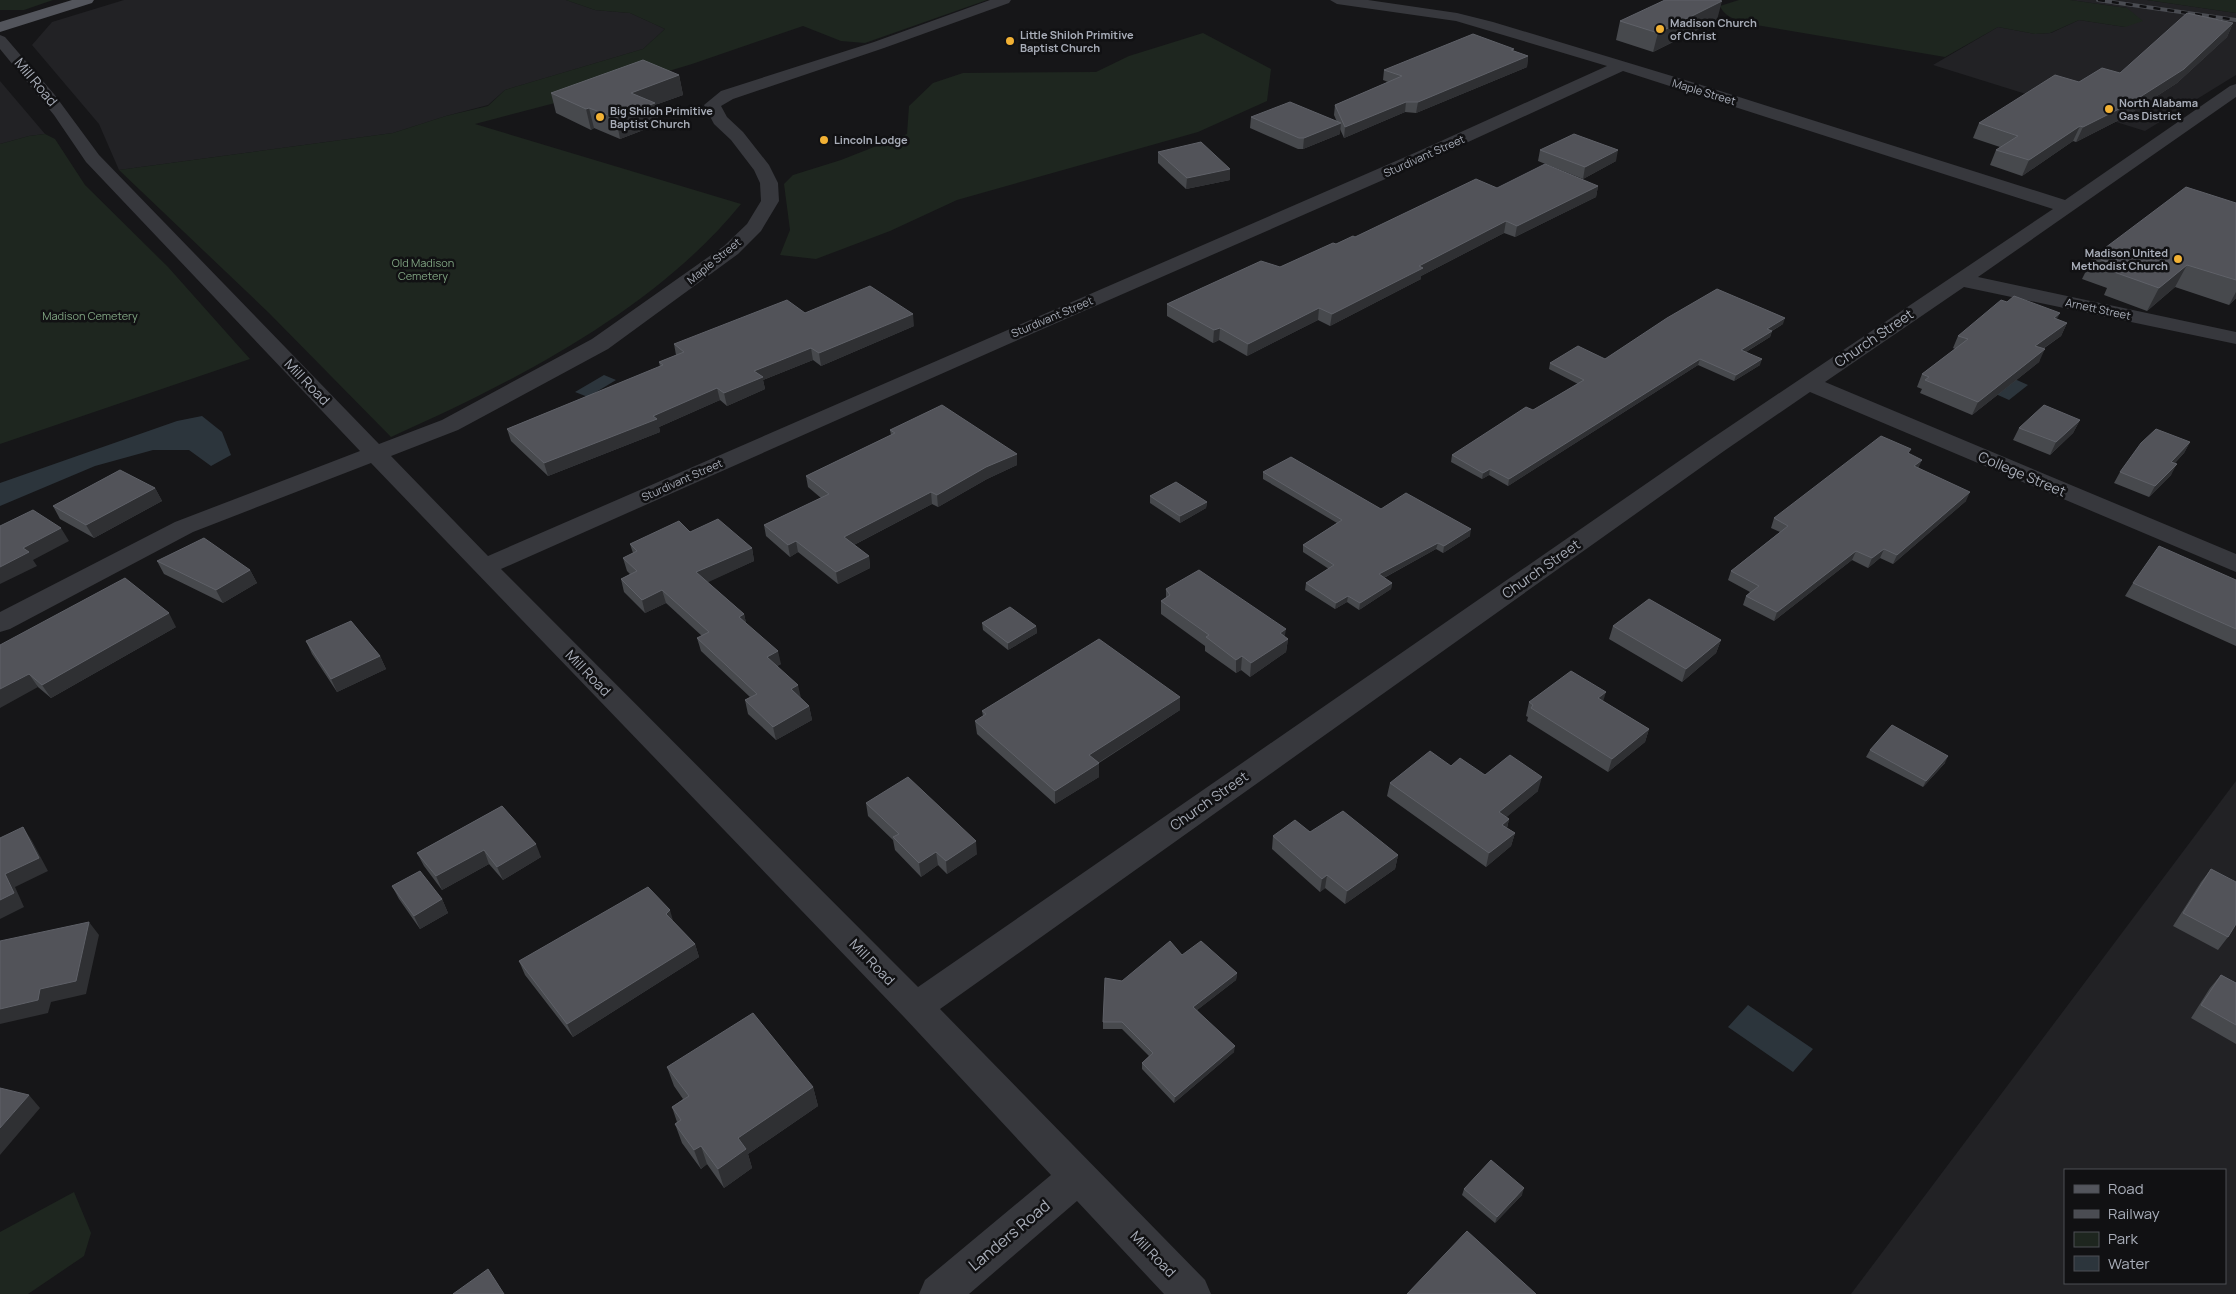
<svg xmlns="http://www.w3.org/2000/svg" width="2236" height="1294" font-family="Manrope,sans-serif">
<rect width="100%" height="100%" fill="#161618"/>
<!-- built -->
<path fill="#222225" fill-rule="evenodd" d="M124 0H566L595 10 630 13 665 29 643 49 505 90 488 105 446 116 393 133 119 170 99 124 32 45 52 22Z
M2070 0H2147L2236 13V75L2145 131 1933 65 1998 27 2035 34 2051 33 2079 20 2125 27 2127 8Z
M0 81 45 134 29 136 0 144Z
M2236 781V1294H1851ZM2065 1170H2225V1283H2065Z"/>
<!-- green -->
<path fill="#1e261f" d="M0 0H53L24 10H0Z
M566 0H987L865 43 841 41 803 26 692 64 616 87 475 124 741 204C655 310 514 382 391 437L269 313 119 170 393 133 446 116 488 106 505 90 643 49 665 29 630 13 595 10Z
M1739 0H2070L2127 8 2143 21 2125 27 2079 20 2050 33 2035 34 1998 27 1945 57 1756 25C1742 21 1726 20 1720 6Z
M2147 0H2236V13Z
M1203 33 1271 69 1267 101 1198 132 957 200 890 231 816 259 780 255 790 230 784 184 793 175 841 160 907 134 909 106 933 83 963 73 1096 72 1129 56Z
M45 134 55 139 85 185 168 267 250 359 0 444V144L29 136Z
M74 1192 91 1233 84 1256 28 1294H0V1232Z"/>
<!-- water -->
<path fill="#2c353c" d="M604 375 616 380 588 397 575 392Z
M2008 376 2028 385 2009 400 1989 391Z
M202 416 222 432 231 455 211 466 189 450H153L95 466 0 506V483L177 421Z
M1748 1005 1813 1049 1793 1072 1728 1027Z"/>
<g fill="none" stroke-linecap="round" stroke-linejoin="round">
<!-- minor -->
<path fill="#37383d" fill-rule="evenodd" d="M990 0H1011L1009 3 884 48 733 99 721 106 727 117 743 132 769 165 778 183 779 201 761 231 738 254 608 349 458 430 391 456 488 556 1419 151 1607 66 1456 21 1337 4 1330 0H1368L1457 13 1493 22 1695 83 2065 200 2230 86 2236 84V97L1978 277 2236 332V344L1964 287 1825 382 2236 554V572L1810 392 1724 451 940 1009 1205 1280 1211 1294H1164L1077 1201 969 1294H919L925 1280 1051 1175 904 1017 371 463 193 532 10 629 0 632V612L175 522 360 451 86 162 54 115 0 49V35L5 37 54 94 99 155 379 444 442 420 592 339 724 246 747 224 761 201 760 183 754 170 731 140 714 124 704 105 721 91 874 42ZM1623 71 2053 209 1708 441 918 987 501 569 1011 343 1431 159Z"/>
<!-- major -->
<path fill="#53555c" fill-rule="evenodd" d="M72 0H94L92 3 0 32V22Z"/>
<!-- rail casing -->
<g stroke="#4a4c52" stroke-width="4">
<path id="rail" d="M2098 0 2236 20"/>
</g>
<!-- rail -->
<use href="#rail" stroke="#111113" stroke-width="2.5" stroke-dasharray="7" stroke-linecap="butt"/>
</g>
<!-- wall -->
<path fill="#47494d" d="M1717 20 1653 52 1616 40 1620 21Z
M2233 23 2227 37 2177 83 2123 118 2076 142 2073 141 2022 176 1990 165 1996 150 2000 147 1973 138 1979 123 2079 82 2120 73Z
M1514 51 1528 56 1527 67 1416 113 1405 112 1344 138 1340 129V134L1303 149H1298L1250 128 1251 117 1337 122 1334 115 1335 105 1388 82 1383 80 1384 70Z
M679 75 683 95 655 105 659 124 620 139 594 128 591 130 556 113 551 93Z
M1540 150 1616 161 1583 179 1538 161Z
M1158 152 1230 180 1186 189 1158 163Z
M1598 186 1596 197 1515 237 1504 233 1421 276V279L1330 326 1318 320 1247 356 1219 340 1213 343 1167 316V304L1280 267 1336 244 1497 188Z
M2236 203V298L2229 305 2175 287 2147 311 2104 295 2107 288 2082 279 2093 257Z
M2057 320 2067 323 2061 336 2043 349 2039 362 1972 415 1920 393 1922 389 1917 387 1922 374 1955 349 1953 348 1958 336Z
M1783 324 1772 331 1770 337 1746 352 1760 365 1734 381 1698 365 1508 486 1489 475 1482 479 1451 462 1452 455 1533 410 1578 384 1549 369 1550 363 1605 359Z
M914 326 821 366 813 360 763 380 765 389 727 406 720 400 659 427 660 432 548 476 511 441 507 429 660 367 659 362 676 355 674 344Z
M2080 420 2073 433 2050 455 2013 440 2019 428Z
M890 430 1017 465 987 479 938 507 932 504 854 545 869 556 870 568 838 584 798 552 790 557 766 536 764 525 821 498 808 487 806 476 891 435Z
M2190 442 2184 453 2175 463 2171 475 2149 497 2114 483 2120 472Z
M1909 454 1919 468 1966 501 1893 564 1880 558 1868 568 1852 560 1774 621 1743 605 1746 596 1750 592 1728 580 1731 571 1780 532 1771 528 1774 518Z
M1263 472 1381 509 1470 536 1443 553 1436 549 1384 578 1392 583 1391 589 1359 610 1347 602 1335 609 1305 590 1306 583 1329 569 1303 552V545L1337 523 1263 479Z
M155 488 162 501 94 538 60 519 53 506Z
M1150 496 1207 502 1206 508 1180 523 1150 503Z
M690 532 752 548 754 561 707 582 744 614 746 623 781 664 777 666 801 698 809 706 812 720 776 740 748 714 745 700 750 697 701 651 697 638 702 636 666 603 645 613 624 592 621 579 630 574 627 571 623 558 633 553 630 544Z
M157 561 250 570 257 583 223 603 164 574Z
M2236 580V646L2125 596 2133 583Z
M1166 589 1285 637 1288 639 1286 652 1250 677 1241 670 1236 673 1205 651V646L1161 614V601L1166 598Z
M982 623 1036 626 1037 633 1008 650 983 630Z
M1613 626 1721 640 1716 653 1682 682 1609 639Z
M176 627 51 698 38 687 0 645Z
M306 641 380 656 386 669 337 692 312 654Z
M1603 701 1649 729 1645 742 1608 772 1527 721 1528 717 1526 716 1529 702Z
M1180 710 1099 763V777L1055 804 977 734 975 721 983 716 982 711Z
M1870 750 1945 763 1923 787 1866 757Z
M1451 766 1538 791 1506 817 1509 819 1507 828 1515 833 1511 846 1486 867 1387 796 1390 783Z
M866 803 977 854 947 874 938 865 921 877 895 850 893 840 868 816Z
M502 806 541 857 503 880 489 864 442 890 424 866 417 853Z
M1310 832 1398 855 1395 869 1345 904 1325 888 1320 892 1272 849 1273 836Z
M2211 869 2228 937 2218 950 2173 926 2201 882Z
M392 886 442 899 448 913 420 929 399 899Z
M673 921 695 944 699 957 573 1037 525 975 519 961Z
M1182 955 1237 973 1236 980 1197 1010 1234 1052 1174 1103 1142 1069V1063L1149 1056 1122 1029H1103V1022L1122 981Z
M2221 975 2236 983V1044L2191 1018 2210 988Z
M667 1067 813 1087 818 1106 748 1154 752 1168 724 1188 707 1164 701 1169 682 1143 675 1124 677 1122 672 1107 683 1099 674 1086Z
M1464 1189 1522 1195 1495 1223 1462 1195Z"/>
<!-- shaded-wall -->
<path fill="#2f3033" d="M1722 1 1717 20 1653 52 1658 33Z
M2233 23 2227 37 2177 83 2123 118 2076 142 2083 127Z
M1528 56 1527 67 1416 113 1418 102Z
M679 75 683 95 655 105 659 124 620 139 616 118 631 93Z
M1406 102 1405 112 1344 138 1345 127Z
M589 108 594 128 591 130 586 109Z
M1341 123 1340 134 1303 149 1304 138Z
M2080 126 2073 141 2022 176 2029 160Z
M1618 150 1616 161 1583 179 1585 167Z
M1230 169V180L1186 189 1187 178Z
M1598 186 1596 197 1515 237 1517 226Z
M1506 221 1504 233 1421 276V279L1330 326 1332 314 1419 266Z
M2187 265 2175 287 2147 311 2159 288Z
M2236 292V298L2229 305Z
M1319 308 1318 320 1247 356 1248 344Z
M2060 313 2054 325V318Z
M913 314 914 326 821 366 819 353Z
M1785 318 1783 324 1765 335 1767 329Z
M2067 323 2061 336 2029 358 2035 346Z
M1220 328 1219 340 1213 343 1214 330Z
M1772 331 1770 337 1739 356 1741 350Z
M811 348 813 360 763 380 765 389 727 406 724 393 754 371Z
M2045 349 2039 362 1972 415 1978 402Z
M1700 359 1698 365 1508 486 1509 479Z
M1762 359 1760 365 1734 381 1736 375Z
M717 388 720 400 659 427 660 432 548 476 544 463Z
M2080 420 2073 433 2050 455 2056 442Z
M2190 442 2184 453 2165 473 2171 462Z
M1017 454V465L987 479 938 507 937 495 986 467Z
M1922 460 1918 469 1914 466Z
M2177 464 2171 475 2149 497 2155 486Z
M1490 469 1489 475 1482 479 1483 473Z
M155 488 162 501 94 538 86 525Z
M931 492 932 504 846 549 844 537Z
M1970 492 1966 501 1893 564 1897 555Z
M1207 502 1206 508 1180 523V516Z
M61 528 69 541 33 560 37 566 0 584V567L23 548Z
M1471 529 1470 536 1443 553 1444 546Z
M796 541 798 552 790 557 788 545Z
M1438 543 1436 549 1378 581 1379 574Z
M752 548 754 561 700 586 696 572Z
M1884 549 1880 558 1868 568 1872 558Z
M1856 551 1852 560 1774 621 1777 612Z
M869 556 870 568 838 584 836 572Z
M250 570 257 583 223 603 216 590Z
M1392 583 1391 589 1359 610 1360 603Z
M662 590 666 603 645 613 642 600Z
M1348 596 1347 602 1335 609 1336 603Z
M169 613 176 627 51 698 42 685Z
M744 614 747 627 739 617Z
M1036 626 1037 633 1008 650V643Z
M1286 629 1284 641 1288 639 1286 652 1250 677 1251 663 1280 633Z
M1721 640 1716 653 1682 682 1686 669Z
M778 651 781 664 770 670 767 657Z
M380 656 386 669 337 692 331 679Z
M1242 656 1241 670 1236 673V660Z
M29 674 38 687 0 708V689Z
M798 685 801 698 793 702 791 689Z
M1606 692 1602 705 1598 698Z
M1180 697V710L1090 768 1089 755Z
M809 706 812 720 776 740 773 727Z
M1649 729 1645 742 1608 772 1612 759Z
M1948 756 1945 763 1923 787 1926 781Z
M1099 763V777L1055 804V791Z
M1542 777 1538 791 1496 826 1499 812Z
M1509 819 1506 832 1502 825Z
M23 827 32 841 48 871 15 887 24 907 0 919V900L5 874Z
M1515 833 1511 846 1486 867 1489 853Z
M976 841 977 854 947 874 946 861Z
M536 844 541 857 503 880 497 867Z
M484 850 489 864 442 890 436 876Z
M936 852 938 865 921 877 919 863Z
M1398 855 1395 869 1345 904 1347 891Z
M1327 875 1325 888 1320 892 1322 879Z
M442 899 448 913 420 929 414 916Z
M670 910 674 924 666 914Z
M89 922 99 935 86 994 51 1002 48 1013 0 1024V1009L40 989Z
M695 944 699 957 573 1037 567 1024Z
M1237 973 1236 980 1192 1014 1193 1007Z
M1235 1046 1234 1052 1174 1103 1175 1097Z
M813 1087 818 1106 748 1154 752 1168 724 1188 718 1169 738 1138Z
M29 1095 40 1108 0 1155V1128Z
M701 1146 707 1164 701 1169 694 1150Z
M1524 1188 1522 1195 1495 1223 1497 1217Z"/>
<!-- building -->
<path fill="#525359" stroke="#5f6168" d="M1665 0H1719L1722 1 1658 33 1620 21Z
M2187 13 2233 23 2184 69 2129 104 2083 127 2080 126 2029 160 1996 150 2018 136 1979 123 2055 75 2079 82 2102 68 2120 73Z
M1473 34 1514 49 1511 50 1528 56 1418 102H1406L1345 127 1335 105 1402 76 1384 70Z
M643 60 679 75 631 93 655 103 616 118 589 108 586 109 551 93Z
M1290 102 1341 123 1304 138H1299L1251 117Z
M1574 134 1618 150 1585 167 1540 150Z
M1201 142 1230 169 1187 178 1158 152Z
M1545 164 1598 186 1517 226 1506 221 1419 266 1423 268 1332 314 1319 308 1248 344 1220 328 1214 330 1167 304 1261 261 1280 267 1333 243 1336 244 1353 236 1355 237 1476 179 1497 188Z
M2186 187 2236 203V280L2187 265 2159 288 2114 272 2122 267 2093 257Z
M870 286 913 314 819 353 811 348 754 371 763 377 724 393 717 388 653 416 657 419 544 463 507 429 663 365 659 362 684 352 674 344 787 300 805 313Z
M1717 289 1785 318 1767 329 1772 331 1741 350 1762 359 1736 375 1700 359 1509 479 1490 469 1483 473 1452 455 1526 407 1533 410 1584 380 1550 363 1578 346 1605 359 1667 318Z
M2014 296 2060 313 2054 318 2067 323 2035 346 2045 349 1978 402 1925 380 1929 377 1922 374 1968 339 1958 336 2001 300 2007 302Z
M942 405 1017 454 986 467 937 495 931 492 844 537 869 556 836 572 796 541 788 545 764 525 829 494 806 476 895 433 890 430Z
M2044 405 2080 420 2056 442 2019 428Z
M2156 429 2190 442 2171 462 2177 464 2155 486 2120 472 2141 443Z
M1881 436 1911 449 1908 453 1922 460 1914 466 1970 492 1897 555 1884 549 1872 558 1856 551 1777 612 1746 596 1759 586 1731 571 1788 526 1774 518Z
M1291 457 1381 509 1406 493 1471 529 1444 546 1438 543 1379 574 1392 583 1360 603 1348 596 1336 603 1306 583 1334 565 1303 545 1342 520 1263 472Z
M120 470 155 488 86 525 53 506Z
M1176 482 1207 502 1180 516 1150 496Z
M33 510 61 528 23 548 29 552 0 567V526Z
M718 519 752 548 696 572 744 614 739 617 778 651 767 657 798 685 791 689 809 706 773 727 745 700 757 694 697 638 709 632 662 590 642 600 621 579 637 571 623 558 637 551 630 544 679 521 690 532Z
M204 538 250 570 216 590 157 561Z
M2159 546 2236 580V629L2133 583Z
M1199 570 1286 629 1280 633 1288 639 1251 663 1242 656 1236 660 1206 637 1209 635 1161 601 1170 595 1166 589Z
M125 578 169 613 42 685 29 674 0 689V645Z
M1649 599 1721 640 1686 669 1613 626Z
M1010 607 1036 626 1008 643 982 623Z
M351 621 380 656 331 679 306 641Z
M1099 639 1180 697 1089 755 1099 763 1055 791 975 721 986 714 982 711Z
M1571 671 1606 692 1598 698 1649 729 1612 759 1531 708 1533 705 1529 702Z
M1892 725 1948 756 1926 781 1870 750Z
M1430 751 1451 766 1460 758 1485 775 1510 755 1542 777 1499 812 1509 819 1502 825 1515 833 1489 853 1390 783Z
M908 777 976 841 946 861 936 852 919 863 893 837 899 834 866 803Z
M502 806 536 844 497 867 484 850 436 876 417 853Z
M1343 811 1398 855 1347 891 1327 875 1322 879 1273 836 1295 820 1310 832Z
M23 827 39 858 5 874 14 893 0 900V838Z
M2211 869 2236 882V924L2228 937 2183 913Z
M420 871 442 899 414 916 392 886Z
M648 887 670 910 666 914 695 944 567 1024 519 961Z
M89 922 76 981 40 989 38 1000 0 1009V941Z
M1170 941 1182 955 1201 941 1237 973 1193 1007 1235 1046 1175 1097 1142 1063 1153 1053 1122 1022H1103L1105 978 1122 981Z
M2221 975 2236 983V1025L2201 1005Z
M753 1013 813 1087 738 1138 746 1149 718 1169 701 1146 694 1150 675 1124 681 1120 672 1107 689 1096 667 1067Z
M0 1088 29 1095 0 1128Z
M1491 1160 1524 1188 1497 1217 1464 1189Z
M1467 1231 1536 1294H1407Z
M488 1269 504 1294H453Z"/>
<!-- markers -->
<g fill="#f2b134" stroke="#111113" stroke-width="2">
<circle cx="1660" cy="29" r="5"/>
<circle cx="1010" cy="41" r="5"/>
<circle cx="2109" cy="109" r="5"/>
<circle cx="600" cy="117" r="5"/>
<circle cx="824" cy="140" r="5"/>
<circle cx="2178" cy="259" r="5"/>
</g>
<g text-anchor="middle" stroke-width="5" stroke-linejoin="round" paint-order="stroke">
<!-- far-poi labels -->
<g font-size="11" font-weight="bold" fill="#a8adb8" stroke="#111113" text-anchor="start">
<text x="1670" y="27">Madison Church<tspan x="1670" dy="13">of Christ</tspan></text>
<text x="1020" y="39">Little Shiloh Primitive<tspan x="1020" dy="13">Baptist Church</tspan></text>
<text x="2119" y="107">North Alabama<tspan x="2119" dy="13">Gas District</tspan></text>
<text x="610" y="115">Big Shiloh Primitive<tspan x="610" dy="13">Baptist Church</tspan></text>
<text x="834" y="144">Lincoln Lodge</text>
<text x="2168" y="257" text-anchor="end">Madison United<tspan x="2168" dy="13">Methodist Church</tspan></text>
</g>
<!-- far-street labels -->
<g font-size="11" fill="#a8adb8" stroke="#111113">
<text transform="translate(1704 92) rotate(17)" y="4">Maple Street</text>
<text transform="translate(1424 156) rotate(-24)" y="4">Sturdivant Street</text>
<text transform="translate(714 261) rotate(-39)" y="4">Maple Street</text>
<text transform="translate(2098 309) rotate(12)" y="4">Arnett Street</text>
<text transform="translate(1052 317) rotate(-23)" y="4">Sturdivant Street</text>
<text transform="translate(682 480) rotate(-24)" y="4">Sturdivant Street</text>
</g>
<!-- far-park labels -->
<g font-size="11" fill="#7fa381" stroke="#111113">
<text x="423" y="267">Old Madison<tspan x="423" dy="13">Cemetery</tspan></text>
<text x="90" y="320">Madison Cemetery</text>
</g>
<!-- street labels -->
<g font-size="14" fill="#a8adb8" stroke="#111113">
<text transform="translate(36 82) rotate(50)" y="5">Mill Road</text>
<text transform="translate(1874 338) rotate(-34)" y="5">Church Street</text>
<text transform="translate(307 382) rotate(46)" y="5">Mill Road</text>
<text transform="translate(2022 474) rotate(23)" y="5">College Street</text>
<text transform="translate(1541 569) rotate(-35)" y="5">Church Street</text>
<text transform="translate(588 673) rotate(46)" y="5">Mill Road</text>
<text transform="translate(1209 801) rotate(-35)" y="5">Church Street</text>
<text transform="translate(872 962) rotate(46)" y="5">Mill Road</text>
<text transform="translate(1153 1254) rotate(46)" y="5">Mill Road</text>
</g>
<!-- near-street labels -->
<g font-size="16" fill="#a8adb8" stroke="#111113">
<text transform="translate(1009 1235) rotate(-40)" y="6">Landers Road</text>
</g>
</g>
<!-- legend -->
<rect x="2064" y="1169" width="162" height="115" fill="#111113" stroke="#4d4f55"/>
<rect x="2074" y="1185" width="25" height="8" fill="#53555c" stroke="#4d4f55"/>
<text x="2108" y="1194" font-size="15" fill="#a8adb8">Road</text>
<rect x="2074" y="1210" width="25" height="8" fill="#4a4c52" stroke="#4d4f55"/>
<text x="2108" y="1219" font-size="15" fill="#a8adb8">Railway</text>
<rect x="2074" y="1232" width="25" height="15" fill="#1e261f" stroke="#4d4f55"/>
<text x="2108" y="1244" font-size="15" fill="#a8adb8">Park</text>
<rect x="2074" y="1256" width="25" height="15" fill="#2c353c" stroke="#4d4f55"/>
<text x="2108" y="1269" font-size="15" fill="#a8adb8">Water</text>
</svg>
